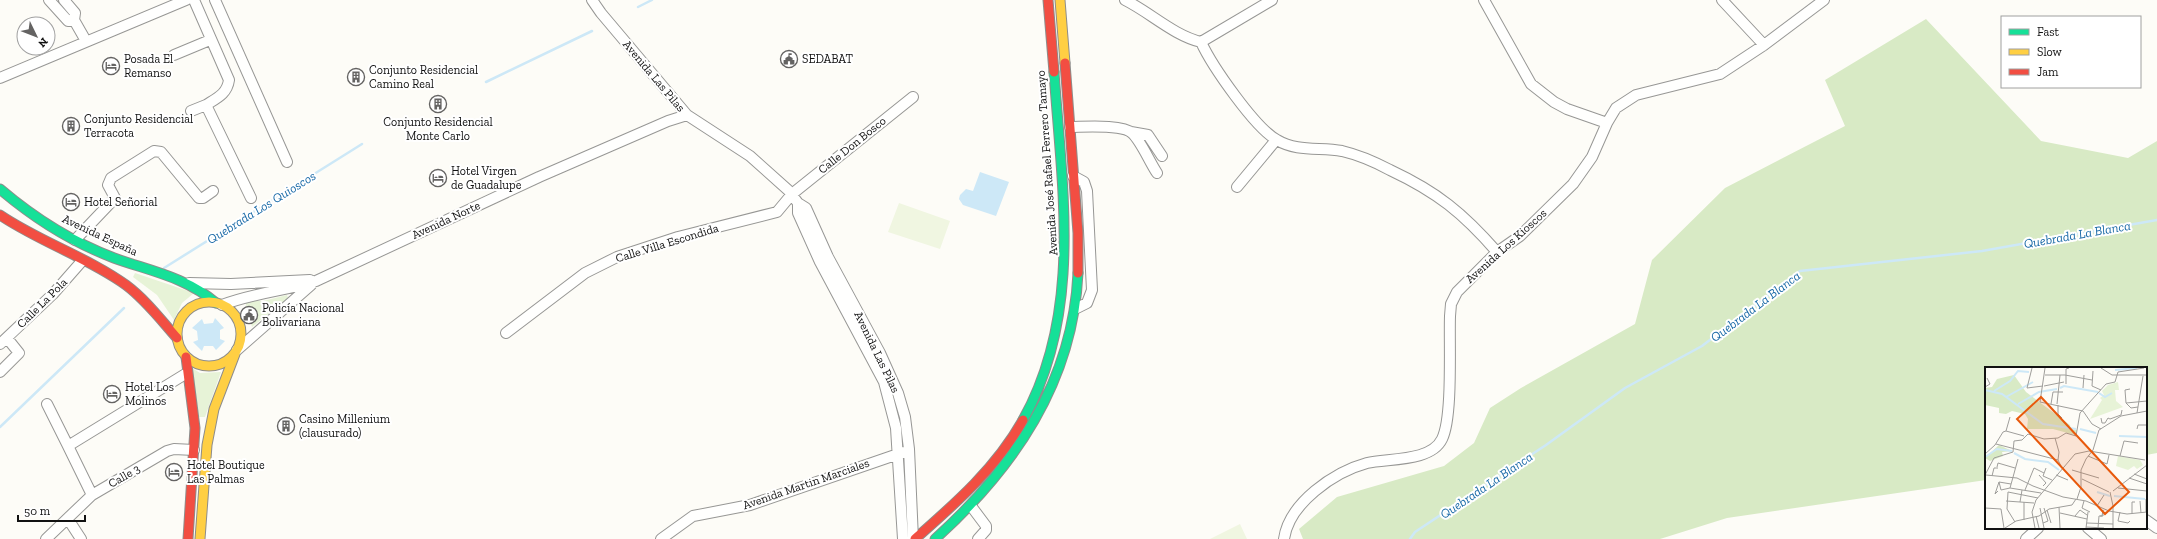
<svg xmlns="http://www.w3.org/2000/svg" width="2157" height="539" font-family="'Zilla Slab',serif">
<rect width="100%" height="100%" fill="#fdfcf7"/>
<!-- green -->
<path fill="#e7f3d7" d="M135 273 194 293 182 303 174 320 157 295 133 277Z
M287 295 288 298 252 327 245 301H263Z
M192 368 200 373 221 372 205 417H199Z"/>
<!-- forest -->
<path fill="#d8eac5" d="M1926 19 2041 141 2128 158 2157 141V453L2146 455V368H1986V480L1727 518 1660 539H1303L1299 529 1337 497 1444 466 1474 443 1490 408 1521 388 1635 324 1652 260 1725 188 1845 126 1825 80Z"/>
<!-- pitch -->
<path fill="#f0f6e1" d="M899 203 950 221 940 249 888 232Z
M1240 524 1247 539H1210Z"/>
<!-- water -->
<path fill="#cde8f7" d="M980 172 1009 182 996 216 963 205 959 199 960 195 966 189 973 191Z
M215 318 224 328 220 330V339L225 341 216 350 213 346H204L202 351 193 342 198 340 197 331 192 328 202 319 204 324 213 323Z"/>
<g fill="none" stroke-linecap="round" stroke-linejoin="round">
<!-- stream -->
<path stroke="#cde8f7" stroke-width="2.5" d="M638 7 652 0
M486 82 592 31
M164 268 362 144
M0 427 124 308
M1410 539 1415 532 1546 445 1625 388 1702 346 1800 271 1982 251 2157 220"/>
<!-- street casing -->
<g stroke="#979795" stroke-width="12">
<path id="street" d="M49 0 68 21 74 20 75 13 64 0
M194 0 229 80C227 94 217 98 206 105L251 198
M215 0 287 162
M592 0 601 13 687 115 750 156 788 190 798 203 806 208 828 257 880 353 898 393 905 417 909 449 913 539
M1125 0C1151 13 1173 35 1201 42
M1484 0 1531 84 1554 102 1567 109 1607 123
M1722 0 1764 45
M74 20 86 41
M1201 42C1212 66 1255 128 1277 140 1297 152 1320 147 1342 151 1359 155 1375 162 1390 170 1437 192 1463 213 1497 252
M1201 42 1272 0
M174 55 210 40
M0 78 186 0
M191 111 206 105
M1070 127C1084 127 1122 124 1132 133 1141 141 1149 161 1157 173
M1131 132 1148 135 1162 156
M1073 176 1084 182 1087 191 1092 290 1087 303 1075 309
M1237 187 1276 140
M798 203V213L820 262 884 382 896 428 903 539
M75 240 115 198 108 185 111 178 154 151 161 152 199 198H203L213 191
M189 283 231 284 310 280
M222 305C252 293 285 291 316 281L539 177 668 121 687 115
M506 333 585 273 617 257 678 237 777 212 792 194 913 97
M0 344 53 294 82 261
M237 350 311 285
M0 372 19 353 7 338
M47 404 68 446
M92 495 68 446 187 373
M971 506 986 526V530L978 539
M68 519 81 539
M2146 520 2157 528
M2088 528 2101 539
M46 539 92 495 167 451 174 449 194 450
M661 539 693 516 750 505 904 452
M1284 539C1289 503 1334 472 1367 463 1388 458 1431 462 1442 439 1453 417 1449 343 1450 316L1451 304 1457 292 1497 252 1520 236 1573 184 1592 157 1607 123 1616 108 1636 95 1720 74 1764 45 1824 0
M2026 539 2038 528"/>
</g>
<!-- fast casing -->
<g stroke="#8e8d8b" stroke-width="11">
<path id="fast" d="M0 189C34 218 72 242 114 258 150 271 186 277 216 303
M1023 420C1083 313 1062 189 1054 72
M935 539C1014 468 1073 382 1078 273"/>
</g>
<!-- slow casing -->
<g stroke="#8e8d8b" stroke-width="11">
<path id="slow" d="M1060 0 1065 63
M177 334a32 32 0 1 1 64 0a32 32 0 1 1-64 0Z
M200 539 207 445 214 409 235 354"/>
</g>
<!-- jam casing -->
<g stroke="#8e8d8b" stroke-width="11">
<path id="jam" d="M1048 0 1054 72
M1065 63 1078 233V273
M0 215C40 242 87 257 126 285 146 300 161 320 177 338
M186 357 195 428 188 539
M915 539C956 503 996 468 1023 420"/>
</g>
<!-- street -->
<use href="#street" stroke="#fffffe" stroke-width="10"/>
<!-- fast -->
<use href="#fast" stroke="#16e098" stroke-width="9"/>
<!-- slow -->
<use href="#slow" stroke="#ffcf43" stroke-width="9"/>
<!-- jam -->
<use href="#jam" stroke="#f24e42" stroke-width="9"/>
</g>
<!-- icons -->
<defs>
<g id="civic-ring" transform="scale(0.9)"><circle r="9.5" fill="#fff" stroke="#646362" stroke-width="1.5"/><path d="M-.6-6.5H3V-4.5H.6V-3L4-1V1h2V6H-6V1h2V-1L-.6-3ZM-1.2 2.5V6h2.4V2.5Z" fill="#646362"/></g>
<g id="hotel-ring" transform="scale(0.9)"><circle r="9.5" fill="#fff" stroke="#646362" stroke-width="1.5"/><path d="M-6-4.5h1.5V1H6V5H4.5V3h-9V5H-6ZM-4 0a1.8 1.8 0 1 1 3.6 0ZM.5 0V-2.5h3Q6-2.5 6 0Z" fill="#646362"/></g>
<g id="building-ring" transform="scale(0.9)"><circle r="9.5" fill="#fff" stroke="#646362" stroke-width="1.5"/><path d="M-4-6H4V6H1V3H-1V6H-4ZM-2.5-4.3h1.7v1.8h-1.7ZM.8-4.3h1.7v1.8H.8ZM-2.5-1h1.7V.8h-1.7ZM.8-1h1.7V.8H.8Z" fill="#646362"/></g>
</defs>
<g fill-rule="evenodd">
<use href="#civic-ring" x="789" y="59"/>
<use href="#hotel-ring" x="111" y="66"/>
<use href="#building-ring" x="356" y="77"/>
<use href="#building-ring" x="438" y="104"/>
<use href="#building-ring" x="71" y="126"/>
<use href="#hotel-ring" x="438" y="178"/>
<use href="#hotel-ring" x="71" y="202"/>
<use href="#civic-ring" x="249" y="315"/>
<use href="#hotel-ring" x="112" y="394"/>
<use href="#building-ring" x="286" y="426"/>
<use href="#hotel-ring" x="174" y="472"/>
</g>
<g text-anchor="middle" stroke-width="4" stroke-linejoin="round" paint-order="stroke">
<!-- poi labels -->
<g font-size="12" fill="#111" stroke="#fff" text-anchor="start">
<text x="124" y="63">Posada El<tspan x="124" dy="14">Remanso</tspan></text>
<text x="802" y="63">SEDABAT</text>
<text x="369" y="74">Conjunto Residencial<tspan x="369" dy="14">Camino Real</tspan></text>
<text x="84" y="123">Conjunto Residencial<tspan x="84" dy="14">Terracota</tspan></text>
<text x="438" y="126" text-anchor="middle">Conjunto Residencial<tspan x="438" dy="14">Monte Carlo</tspan></text>
<text x="451" y="175">Hotel Virgen<tspan x="451" dy="14">de Guadalupe</tspan></text>
<text x="84" y="206">Hotel Señorial</text>
<text x="262" y="312">Policía Nacional<tspan x="262" dy="14">Bolivariana</tspan></text>
<text x="125" y="391">Hotel Los<tspan x="125" dy="14">Molinos</tspan></text>
<text x="299" y="423">Casino Millenium<tspan x="299" dy="14">(clausurado)</tspan></text>
<text x="187" y="469">Hotel Boutique<tspan x="187" dy="14">Las Palmas</tspan></text>
</g>
<!-- street labels -->
<g font-size="12" fill="#111" stroke="#fff">
<text transform="translate(654 76) rotate(50)" y="4">Avenida Las Pilas</text>
<text transform="translate(852 145) rotate(-39)" y="4">Calle Don Bosco</text>
<text transform="translate(1047 163) rotate(-94)" y="4">Avenida José Rafael Ferrero Tamayo</text>
<text transform="translate(446 220) rotate(-25)" y="4">Avenida Norte</text>
<text transform="translate(100 235) rotate(25)" y="4">Avenida España</text>
<text transform="translate(667 243) rotate(-17)" y="4">Calle Villa Escondida</text>
<text transform="translate(1506 246) rotate(-42)" y="4">Avenida Los Kioscos</text>
<text transform="translate(42 303) rotate(-45)" y="4">Calle La Pola</text>
<text transform="translate(877 352) rotate(64)" y="4">Avenida Las Pilas</text>
<text transform="translate(124 476) rotate(-30)" y="4">Calle 3</text>
<text transform="translate(806 484) rotate(-19)" y="4">Avenida Martin Marciales</text>
</g>
<!-- water labels -->
<g font-size="13" font-style="italic" fill="#1768a6" stroke="#fff">
<text transform="translate(261 207) rotate(-32)" y="5">Quebrada Los Quioscos</text>
<text transform="translate(2077 234) rotate(-10)" y="5">Quebrada La Blanca</text>
<text transform="translate(1755 306) rotate(-37)" y="5">Quebrada La Blanca</text>
<text transform="translate(1486 485) rotate(-34)" y="5">Quebrada La Blanca</text>
</g>
</g>
<!-- overview -->
<g transform="translate(1985 367)">
<rect width="162" height="162" fill="#fdfcf7"/>
<path d="M133 15 134 23H130L131 34 138 40 105 52 117 33 115 31 119 28 117 24 123 18ZM133 89 155 93 158 98 152 102 149 99 143 103 131 99Z" fill="#e7f3d7"/>
<path d="M29 8 41 25 85 58 86 62 92 63 90 68 68 62H42L43 52 40 47 27 44 21 47 14 46V41L0 38V21L7 20 12 12ZM14 78 27 84 17 85 18 89 5 94 0 91Z" fill="#d8eac5"/>
<path fill="none" stroke="#cde8f7" stroke-width="2" d="M130 3 152 1M75 21 79 19 113 25M0 23 17 27 58 57 91 62M9 24 25 14 33 4 44 5M114 26 120 30 127 26M21 30 48 15M33 37 54 25 72 22M95 62 111 66M134 69 162 70M29 86 40 92 63 95 74 103M0 90 12 82 27 84M112 125 125 129M129 129 160 132"/>
<path fill="none" stroke="#9f9e9b" stroke-width="1" d="M47 1 42 21 58 19M60 1 55 35 98 44M116 1 127 8H162M108 4 107 19 116 23M60 8H80L107 13M81 17V2L84 1M59 19 79 15M0 20 5 17 2 11M98 21 99 8M141 36 140 23 145 22M66 37 68 25H78M72 37 75 8M73 38V47L77 51M153 40 146 41 141 36 162 34M98 44 107 57 116 62M152 46 158 9M116 51 117 56H120L123 51 125 52 136 48 137 43M152 62 153 58H162M21 64 39 69M21 64 25 50M70 71 74 85 73 93 77 101M11 77 73 93M28 85 29 74 37 73 43 67 59 72 73 71 81 66 91 69 95 46 121 17 130 15 133 5 159 1M0 87 10 78 18 65 21 64M103 89 122 97 124 88M135 89 139 74 153 76M12 100 13 96 30 101M61 101 58 109 67 113M87 103 114 111M149 107 162 112M0 108 9 91 28 85M1 108 32 111 48 119 78 130 101 134 124 144 142 147 162 145M54 108 61 116 58 119M71 108 83 113M7 109 9 101H13M144 111 162 117M97 112 124 125M14 115 16 123 25 121 56 126M14 115 26 117M25 121 33 92M133 121 162 124M40 123 49 101 59 106M13 124 10 127 14 115M128 124 162 98M125 125 128 139V161M92 132 96 120V103L101 92 108 83 114 63 136 49 162 44M21 134 49 136M99 134 97 141 105 145M155 134 156 146M35 135 37 123M112 139 119 128M74 140 75 161M0 141 16 142 19 161M55 141 59 161M62 143 66 156M135 145 133 154 143 156 145 154M161 145V132M75 146 102 152M147 147V135H150M51 149 54 161M90 149 95 143 102 148M39 153V135M30 155 22 142 23 125 53 131M58 156 63 154 59 141M102 156 128 157M101 160 119 161M20 161 31 154 54 149 64 142 87 138 91 132M50 161 47 145 51 133 90 87 104 84 160 93M101 161 103 145M113 161 114 149H117L118 143V149H115"/>
<path fill="#e8590c" fill-opacity="0.15" stroke="#e8590c" stroke-width="2" d="M56 30 144 125 120 147 32 52Z"/>
<rect width="162" height="162" fill="none" stroke="#111" stroke-width="2"/>
</g>
<!-- legend -->
<rect x="2001" y="16" width="140" height="72" fill="#ffffff" stroke="#a0a0a0"/>
<rect x="2009" y="29" width="20" height="6" fill="#16e098" stroke="#a0a0a0"/>
<text x="2037" y="36" font-size="12" fill="#111111">Fast</text>
<rect x="2009" y="49" width="20" height="6" fill="#ffcf43" stroke="#a0a0a0"/>
<text x="2037" y="56" font-size="12" fill="#111111">Slow</text>
<rect x="2009" y="69" width="20" height="6" fill="#f24e42" stroke="#a0a0a0"/>
<text x="2037" y="76" font-size="12" fill="#111111">Jam</text>
<!-- north arrow -->
<g transform="translate(36 36) rotate(133)"><circle r="19" fill="#ffffff" stroke="#a0a0a0"/>
<path d="M0-3L7 15L0 10L-7 15Z" fill="#646362"/>
<text y="-6" font-size="11" font-weight="bold" text-anchor="middle" fill="#111111">N</text>
</g>
<!-- scale -->
<path d="M18 515v6h67v-6" fill="none" stroke="#111111" stroke-width="2"/>
<text x="24" y="515" font-size="12" fill="#111111" stroke="#ffffff" stroke-width="3" paint-order="stroke">50 m</text>
</svg>
